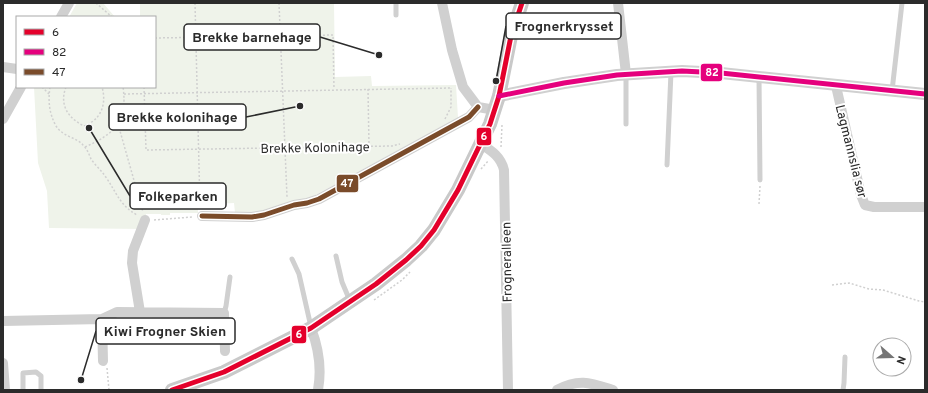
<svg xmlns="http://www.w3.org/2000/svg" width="928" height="393" font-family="Overpass,sans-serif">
<rect width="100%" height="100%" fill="#fff"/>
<!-- green -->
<path fill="#eff3ea" d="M77 3H103L115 17H69Z
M140 3H334L335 77 371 76 372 86 456 85 458 118 308 199 264 212 235 213 234 203 198 205V213H170V215H161V214H146L145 229 49 228 47 191 38 163 34 87H155V17H140Z"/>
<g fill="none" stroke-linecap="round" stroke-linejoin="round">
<!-- path -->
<path stroke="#d0d0d0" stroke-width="1.5" stroke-dasharray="2 2" stroke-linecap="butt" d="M96 3 112 17
M195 3 200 207
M279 3 287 197
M155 38 333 35 334 89
M42 87 49 94
M50 87C48 101 49 113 56 126 63 137 76 137 83 145 87 149 89 154 91 159 95 165 101 170 105 176 116 191 119 205 137 215
M66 87C59 105 68 118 84 126 101 120 107 104 102 87
M144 87 146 150 392 146 400 144
M368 89 369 146
M124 94 451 88
M445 119 451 107V88
M118 124 143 212
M85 147C114 134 128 122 123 87
M501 147 502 125
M481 169 489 160
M759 204 760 186
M154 220 192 217
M832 285 849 283 869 289 883 290 919 301 925 302
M374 300 402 280 410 272
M107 368 109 390"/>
<!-- service -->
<path stroke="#d0d0d0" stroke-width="5" d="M396 3V15
M759 77 760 180
M892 91 902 3
M626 124V75
M667 165 671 72
M336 256 342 282 350 301
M292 259 299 274 311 327
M224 313 226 306 230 277
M23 390V373L36 372 41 376V390
M843 390 844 383 845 357"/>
<!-- minor -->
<path stroke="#d0d0d0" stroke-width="10" d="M442 3 452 50 463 87 478 107 495 110
M618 3 626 74
M61 17 69 3
M3 67 17 69
M836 86 861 195 865 205 874 207H925
M3 119 21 87
M481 144C492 151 501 157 504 170L508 390
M202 216 252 217 264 215 294 205 307 203 319 199 469 117 478 107
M140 312 132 263 133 251 145 220
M102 319 103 361
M3 321 102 319 117 312 224 313 225 351
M311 328C319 349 322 368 318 390
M3 363 5 390
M557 390C579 378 591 383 613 390"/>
<!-- tertiary -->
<path stroke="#d0d0d0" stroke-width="12" d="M499 96 564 83 617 75 682 71 721 73 925 94"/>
<!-- secondary -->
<path stroke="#c9c9c9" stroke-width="14" d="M172 390 224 372 311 328 376 284 406 260 421 246 434 230 458 190 490 124 499 96 511 36 522 3"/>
<!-- bus-1 casing -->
<g stroke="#fff" stroke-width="8">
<path id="bus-1" d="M172 390 224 372 311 328 376 284 406 260 421 246 434 230 458 190 490 124 499 96 511 36 522 3"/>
</g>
<!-- bus-2 casing -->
<g stroke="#fff" stroke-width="8">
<path id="bus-2" d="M499 96 564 83 617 75 682 71 721 73 925 94"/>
</g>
<!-- bus-3 casing -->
<g stroke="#fff" stroke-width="8">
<path id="bus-3" d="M202 216 252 217 264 215 294 205 307 203 319 199 469 117 478 107"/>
</g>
<!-- bus-1 -->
<use href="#bus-1" stroke="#e4002b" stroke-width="5"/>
<!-- bus-2 -->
<use href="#bus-2" stroke="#e5007d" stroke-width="5"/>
<!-- bus-3 -->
<use href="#bus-3" stroke="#7a4b2a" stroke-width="5"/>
</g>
<g text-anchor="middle" stroke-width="4" stroke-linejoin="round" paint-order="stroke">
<!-- street labels -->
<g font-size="13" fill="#2b2b2b" stroke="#fff">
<text transform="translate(315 147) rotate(-1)" y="5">Brekke Kolonihage</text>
<text transform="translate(852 151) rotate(76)" y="5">Lagmannslia sør</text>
<text transform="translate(506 262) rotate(-91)" y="5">Frogneralleen</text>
</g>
</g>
<!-- callouts -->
<path fill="none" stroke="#2b2b2b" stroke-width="1.5" d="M496 81L506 26M379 55L320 37M300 106L246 117M89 128L130 196M81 380L96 331"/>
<g fill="#2b2b2b" stroke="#fff" stroke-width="1.5">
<circle cx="496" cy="81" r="4"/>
<circle cx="379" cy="55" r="4"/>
<circle cx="300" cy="106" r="4"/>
<circle cx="89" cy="128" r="4"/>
<circle cx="81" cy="380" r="4"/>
</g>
<g fill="#fff" stroke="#2b2b2b" stroke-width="1.5">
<rect x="506" y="13" width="115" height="26" rx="4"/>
<rect x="184" y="24" width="136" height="26" rx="4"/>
<rect x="109" y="104" width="137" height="26" rx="4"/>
<rect x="130" y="183" width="96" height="26" rx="4"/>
<rect x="96" y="318" width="139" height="26" rx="4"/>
</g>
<g font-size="14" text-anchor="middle" font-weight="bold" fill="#2b2b2b">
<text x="564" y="31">Frognerkrysset</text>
<text x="252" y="42">Brekke barnehage</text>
<text x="177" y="122">Brekke kolonihage</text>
<text x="178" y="201">Folkeparken</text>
<text x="165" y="336">Kiwi Frogner Skien</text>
</g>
<g stroke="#fff" stroke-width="1.5">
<rect x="700" y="63" width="23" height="19" rx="4" fill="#e5007d"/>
<rect x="476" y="127" width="16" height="19" rx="4" fill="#e4002b"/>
<rect x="336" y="174" width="23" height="19" rx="4" fill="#7a4b2a"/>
<rect x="291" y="325" width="16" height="19" rx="4" fill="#e4002b"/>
</g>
<g font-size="11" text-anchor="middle" font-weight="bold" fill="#fff">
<text x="712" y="76">82</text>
<text x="484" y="140">6</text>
<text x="347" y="187">47</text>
<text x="299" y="338">6</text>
</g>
<!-- border -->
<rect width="928" height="393" fill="none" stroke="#2b2b2b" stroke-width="8"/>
<!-- legend -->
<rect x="16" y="16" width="140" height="72" fill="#ffffff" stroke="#aaaaaa"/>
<rect x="24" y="29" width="20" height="6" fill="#e4002b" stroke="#aaaaaa"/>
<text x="52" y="36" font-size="12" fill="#2b2b2b">6</text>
<rect x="24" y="49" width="20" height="6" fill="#e5007d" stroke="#aaaaaa"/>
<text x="52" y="56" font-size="12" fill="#2b2b2b">82</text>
<rect x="24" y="69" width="20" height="6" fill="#7a4b2a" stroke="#aaaaaa"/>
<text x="52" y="76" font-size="12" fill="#2b2b2b">47</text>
<!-- north arrow -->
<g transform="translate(892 357) rotate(110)"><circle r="19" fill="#ffffff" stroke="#aaaaaa"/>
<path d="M0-3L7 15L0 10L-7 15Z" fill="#757575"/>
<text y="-6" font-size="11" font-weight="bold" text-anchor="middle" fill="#2b2b2b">N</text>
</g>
</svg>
